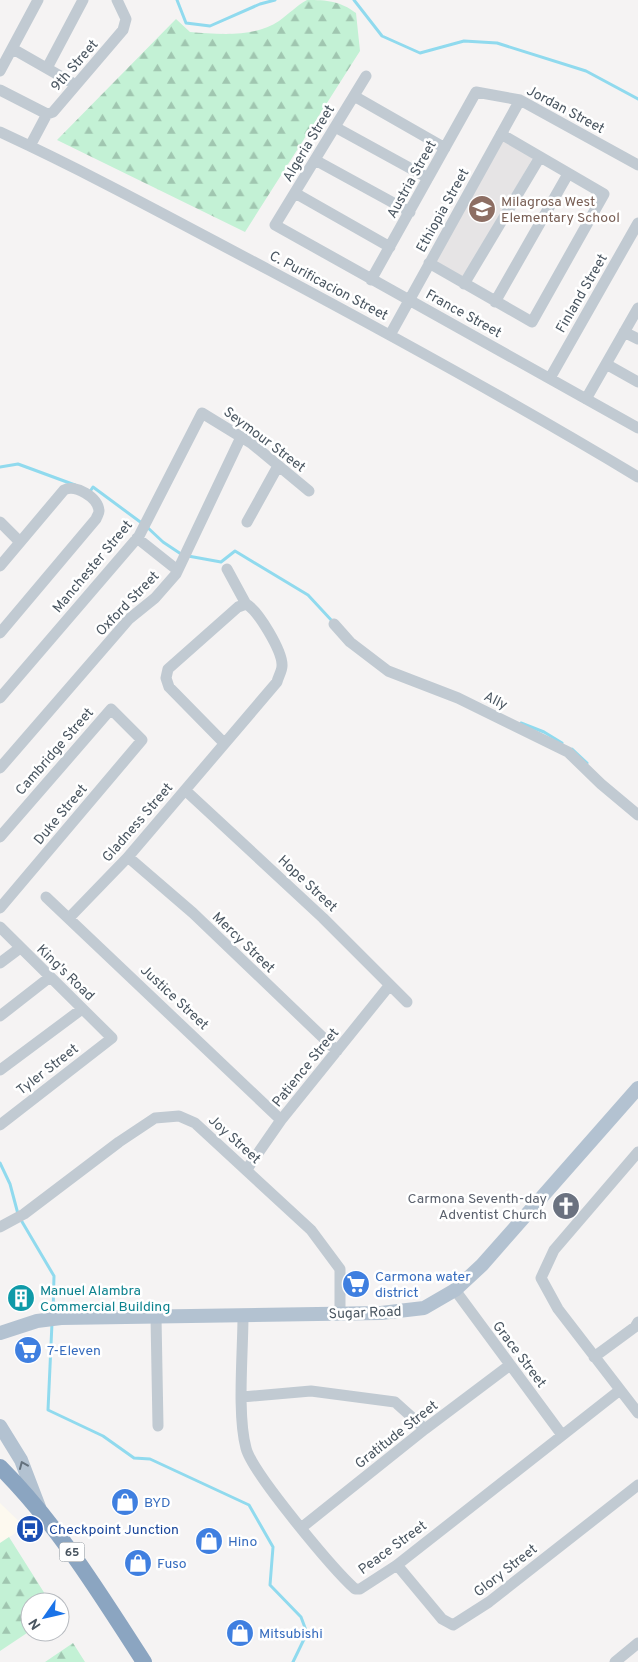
<svg xmlns="http://www.w3.org/2000/svg" width="638" height="1662" font-family="Overpass,sans-serif">
<defs>
<pattern id="forest-firs" width="22" height="20" patternUnits="userSpaceOnUse" patternTransform="scale(1.25)"><rect width="22" height="20" fill="#c3f1d5"/><path d="M5 1l3.5 6h-7zM16 11l3.5 6h-7z" fill="#a0c6b0"/></pattern>
</defs>
<rect width="100%" height="100%" fill="#f5f3f3"/>
<!-- commercial -->
<path fill="#fdf9ef" d="M0 1503 25 1527 0 1543Z"/>
<!-- education -->
<path fill="#e6e4e5" d="M501 137 534 156 463 279 432 262Z"/>
<!-- forest -->
<path fill="url(#forest-firs)" d="M307 0C327 0 340 1 356 13L360 51 245 232 57 140 176 19 190 32C218 34 254 38 279 21 289 14 296 6 307 0Z
M9 1537 50 1602H30V1631L0 1651V1543Z
M73 1643 85 1662H45Z"/>
<g fill="none" stroke-linecap="round" stroke-linejoin="round">
<!-- stream -->
<path stroke="#90daee" stroke-width="3" d="M177 0 186 23 210 26 260 4 275 0
M354 0 382 36 420 53 464 41 497 43 586 71 638 99
M0 467 18 464 75 485
M89 493 93 487 143 524
M147 527 163 542 181 554
M188 556 221 562 235 551 308 595 333 622
M521 723 544 732 562 743
M572 749 587 763
M0 1163 10 1184 18 1214
M21 1220 54 1276 53 1314
M52 1323 48 1410 103 1436 134 1458 150 1459 249 1505 273 1547 270 1585 301 1617 307 1633 293 1662"/>
<!-- minor -->
<path stroke="#c1cad2" stroke-width="11" d="M13 49 76 85
M47 68 83 0
M0 71 38 0
M366 76 275 225 638 428
M0 90 47 114
M354 96 445 148
M335 127 428 178
M0 132C91 174 180 223 269 270 393 336 517 404 638 477
M30 146 47 114 53 112 123 30 126 19 117 0
M315 160 410 212
M295 193 390 247
M429 263 532 322 604 194 501 134
M371 280 476 92 520 100 638 165
M464 284 540 157
M495 302 568 174
M624 332 638 339
M390 335 520 100
M606 364 638 382
M550 378 638 223
M586 399 638 308
M0 522 20 542
M247 522 278 466
M137 538 176 569
M0 566 64 490C75 484 98 497 99 511 99 514 97 516 96 519L0 633
M227 569 246 604
M334 624 350 642 388 671 458 698 568 752 601 784 638 815
M0 698 139 536 202 413 251 443 309 491
M0 768 129 619 155 598 176 574 241 437
M185 790 323 918 407 1002
M0 837 111 709 142 740 0 908
M128 857 193 913 337 1051
M46 897 281 1120
M69 918 128 857 277 682C278 677 282 671 282 666 283 652 258 610 246 604L238 607 168 669 166 678 169 687 224 743
M0 927 112 1038 0 1125
M0 963 20 948
M0 1016 50 977
M0 1070 82 1009
M638 1152 554 1250 541 1278 558 1309 638 1413
M247 1169 281 1120 389 986
M0 1227 24 1214 119 1142 155 1118 179 1116 195 1123 311 1230 340 1269V1314
M455 1290 562 1435
M243 1316C243 1353 237 1414 246 1448 252 1473 334 1570 355 1589H360L397 1565 620 1390
M156 1317 158 1426
M594 1357 635 1327 638 1322
M242 1397 311 1391 395 1402 425 1429
M301 1528 425 1429 510 1365
M397 1565 442 1619 453 1625 489 1602 638 1485
M615 1662 638 1643"/>
<!-- major -->
<path stroke="#b3c2d1" stroke-width="14" d="M0 1333 37 1321 61 1318 381 1313 424 1308 455 1290 482 1265 638 1088
M0 1426 21 1460 39 1507"/>
<!-- highway -->
<path stroke="#8ba5c1" stroke-width="16" d="M0 1467C58 1525 100 1594 144 1662"/>
</g>
<!-- one-way arrows -->
<defs><path id="oneway-chevron" d="M-2-3.5L2.5 0L-2 3.5" fill="none" stroke-width="1.6" stroke-linecap="round" stroke-linejoin="round" transform="scale(1.25)"/></defs>
<use stroke="#64717d" href="#oneway-chevron" transform="translate(23 1465) rotate(-113)"/>
<!-- icons -->
<defs>
<g id="school-disc" transform="scale(1.4375)"><circle r="9.5" fill="#8d6e63" stroke="#fff"/><path d="M0-5L7-2L0 1L-7-2ZM-4 1L0 2.5L4 1V4Q0 6-4 4Z" fill="#fff"/></g>
<g id="church-disc" transform="scale(1.4375)"><circle r="9.5" fill="#6b7280" stroke="#fff"/><path d="M-1.2-6h2.4v3.5h3.3v2.4h-3.3V6h-2.4V-.1h-3.3v-2.4h3.3Z" fill="#fff"/></g>
<g id="supermarket-disc" transform="scale(1.4375)"><circle r="9.5" fill="#3f7fe0" stroke="#fff"/><path d="M-6-5.5h2.5l.6 2H6L4.5 2H-2.5L-4.4-4H-6ZM-1.5 3.2a1.3 1.3 0 1 0 .1 0ZM3 3.2a1.3 1.3 0 1 0 .1 0Z" fill="#fff"/></g>
<g id="building-disc" transform="scale(1.4375)"><circle r="9.5" fill="#0f9aa8" stroke="#fff"/><path d="M-4-6H4V6H1V3H-1V6H-4ZM-2.5-4.3h1.7v1.8h-1.7ZM.8-4.3h1.7v1.8H.8ZM-2.5-1h1.7V.8h-1.7ZM.8-1h1.7V.8H.8Z" fill="#fff"/></g>
<g id="shop-disc" transform="scale(1.4375)"><circle r="9.5" fill="#3f7fe0" stroke="#fff"/><path d="M-5-2.5h2.3a2.7 3.5 0 0 1 5.4 0H5L5.5 6h-11ZM-1.5-2.5h3a1.5 2.3 0 0 0-3 0Z" fill="#fff"/></g>
<g id="bus-disc" transform="scale(1.4375)"><circle r="9.5" fill="#1a4fb4" stroke="#fff"/><path d="M-5-6H5V4H4V6H2V4H-2V6H-4V4H-5ZM-3.5-4V0h7V-4ZM-3.5 1.2v1.5H-2V1.2ZM2 1.2v1.5H3.5V1.2Z" fill="#fff"/></g>
</defs>
<g fill-rule="evenodd">
<use href="#school-disc" x="482" y="209"/>
<use href="#church-disc" x="566" y="1206"/>
<use href="#supermarket-disc" x="356" y="1284"/>
<use href="#building-disc" x="21" y="1298"/>
<use href="#supermarket-disc" x="28" y="1350"/>
<use href="#shop-disc" x="125" y="1502"/>
<use href="#bus-disc" x="30" y="1529"/>
<use href="#shop-disc" x="209" y="1541"/>
<use href="#shop-disc" x="138" y="1563"/>
<use href="#shop-disc" x="240" y="1633"/>
</g>
<g text-anchor="middle" stroke-width="5" stroke-linejoin="round" paint-order="stroke">
<!-- shield labels -->
<rect fill="#fff" stroke="#808990" stroke-width="1" x="59.5" y="1542.5" width="25" height="19" rx="4"/>
<g font-size="12" font-weight="bold" fill="#4a5661">
<text x="72" y="1556">65</text>
</g>
<!-- street labels -->
<g font-size="14" fill="#4a5661" stroke="#fff">
<text transform="translate(74 65) rotate(-49)" y="5">9th Street</text>
<text transform="translate(566 109) rotate(28)" y="5">Jordan Street</text>
<text transform="translate(308 143) rotate(-59)" y="5">Algeria Street</text>
<text transform="translate(411 179) rotate(-61)" y="5">Austria Street</text>
<text transform="translate(442 210) rotate(-61)" y="5">Ethiopia Street</text>
<text transform="translate(329 285) rotate(28)" y="5">C. Purificacion Street</text>
<text transform="translate(581 293) rotate(-60)" y="5">Finland Street</text>
<text transform="translate(464 313) rotate(29)" y="5">France Street</text>
<text transform="translate(265 439) rotate(37)" y="5">Seymour Street</text>
<text transform="translate(92 566) rotate(-50)" y="5">Manchester Street</text>
<text transform="translate(127 603) rotate(-46)" y="5">Oxford Street</text>
<text transform="translate(496 700) rotate(26)" y="5">Ally</text>
<text transform="translate(54 751) rotate(-49)" y="5">Cambridge Street</text>
<text transform="translate(60 814) rotate(-50)" y="5">Duke Street</text>
<text transform="translate(137 822) rotate(-49)" y="5">Gladness Street</text>
<text transform="translate(308 883) rotate(43)" y="5">Hope Street</text>
<text transform="translate(244 942) rotate(44)" y="5">Mercy Street</text>
<text transform="translate(66 972) rotate(44)" y="5">King's Road</text>
<text transform="translate(175 997) rotate(43)" y="5">Justice Street</text>
<text transform="translate(305 1067) rotate(-51)" y="5">Patience Street</text>
<text transform="translate(47 1069) rotate(-38)" y="5">Tyler Street</text>
<text transform="translate(235 1139) rotate(42)" y="5">Joy Street</text>
<text transform="translate(365 1312) rotate(-2)" y="5">Sugar Road</text>
<text transform="translate(520 1354) rotate(53)" y="5">Grace Street</text>
<text transform="translate(396 1434) rotate(-38)" y="5">Gratitude Street</text>
<text transform="translate(392 1547) rotate(-36)" y="5">Peace Street</text>
<text transform="translate(505 1570) rotate(-38)" y="5">Glory Street</text>
</g>
<!-- education labels -->
<g font-size="14" fill="#785e54" stroke="#fff" text-anchor="start">
<text x="501" y="206">Milagrosa West<tspan x="501" dy="16">Elementary School</tspan></text>
</g>
<!-- worship labels -->
<g font-size="14" fill="#5b616d" stroke="#fff" text-anchor="end">
<text x="547" y="1203">Carmona Seventh-day<tspan x="547" dy="16">Adventist Church</tspan></text>
</g>
<!-- shop labels -->
<g font-size="14" fill="#366cbe" stroke="#fff" text-anchor="start">
<text x="375" y="1281">Carmona water<tspan x="375" dy="16">district</tspan></text>
<text x="47" y="1355">7-Eleven</text>
<text x="144" y="1507">BYD</text>
<text x="228" y="1546">Hino</text>
<text x="157" y="1568">Fuso</text>
<text x="259" y="1638">Mitsubishi</text>
</g>
<!-- culture labels -->
<g font-size="14" fill="#0d838f" stroke="#fff" text-anchor="start">
<text x="40" y="1295">Manuel Alambra<tspan x="40" dy="16">Commercial Building</tspan></text>
</g>
<!-- transit labels -->
<g font-size="14" fill="#164399" stroke="#fff" text-anchor="start">
<text x="49" y="1534">Checkpoint Junction</text>
</g>
</g>
<!-- north arrow -->
<g transform="translate(45 1617) rotate(236)"><circle r="24" fill="#ffffff" stroke="#b7bbc0"/>
<path d="M0-4L9 19L0 12L-9 19Z" fill="#1a73e8"/>
<text y="-8" font-size="14" font-weight="bold" text-anchor="middle" fill="#4a5661">N</text>
</g>
</svg>
